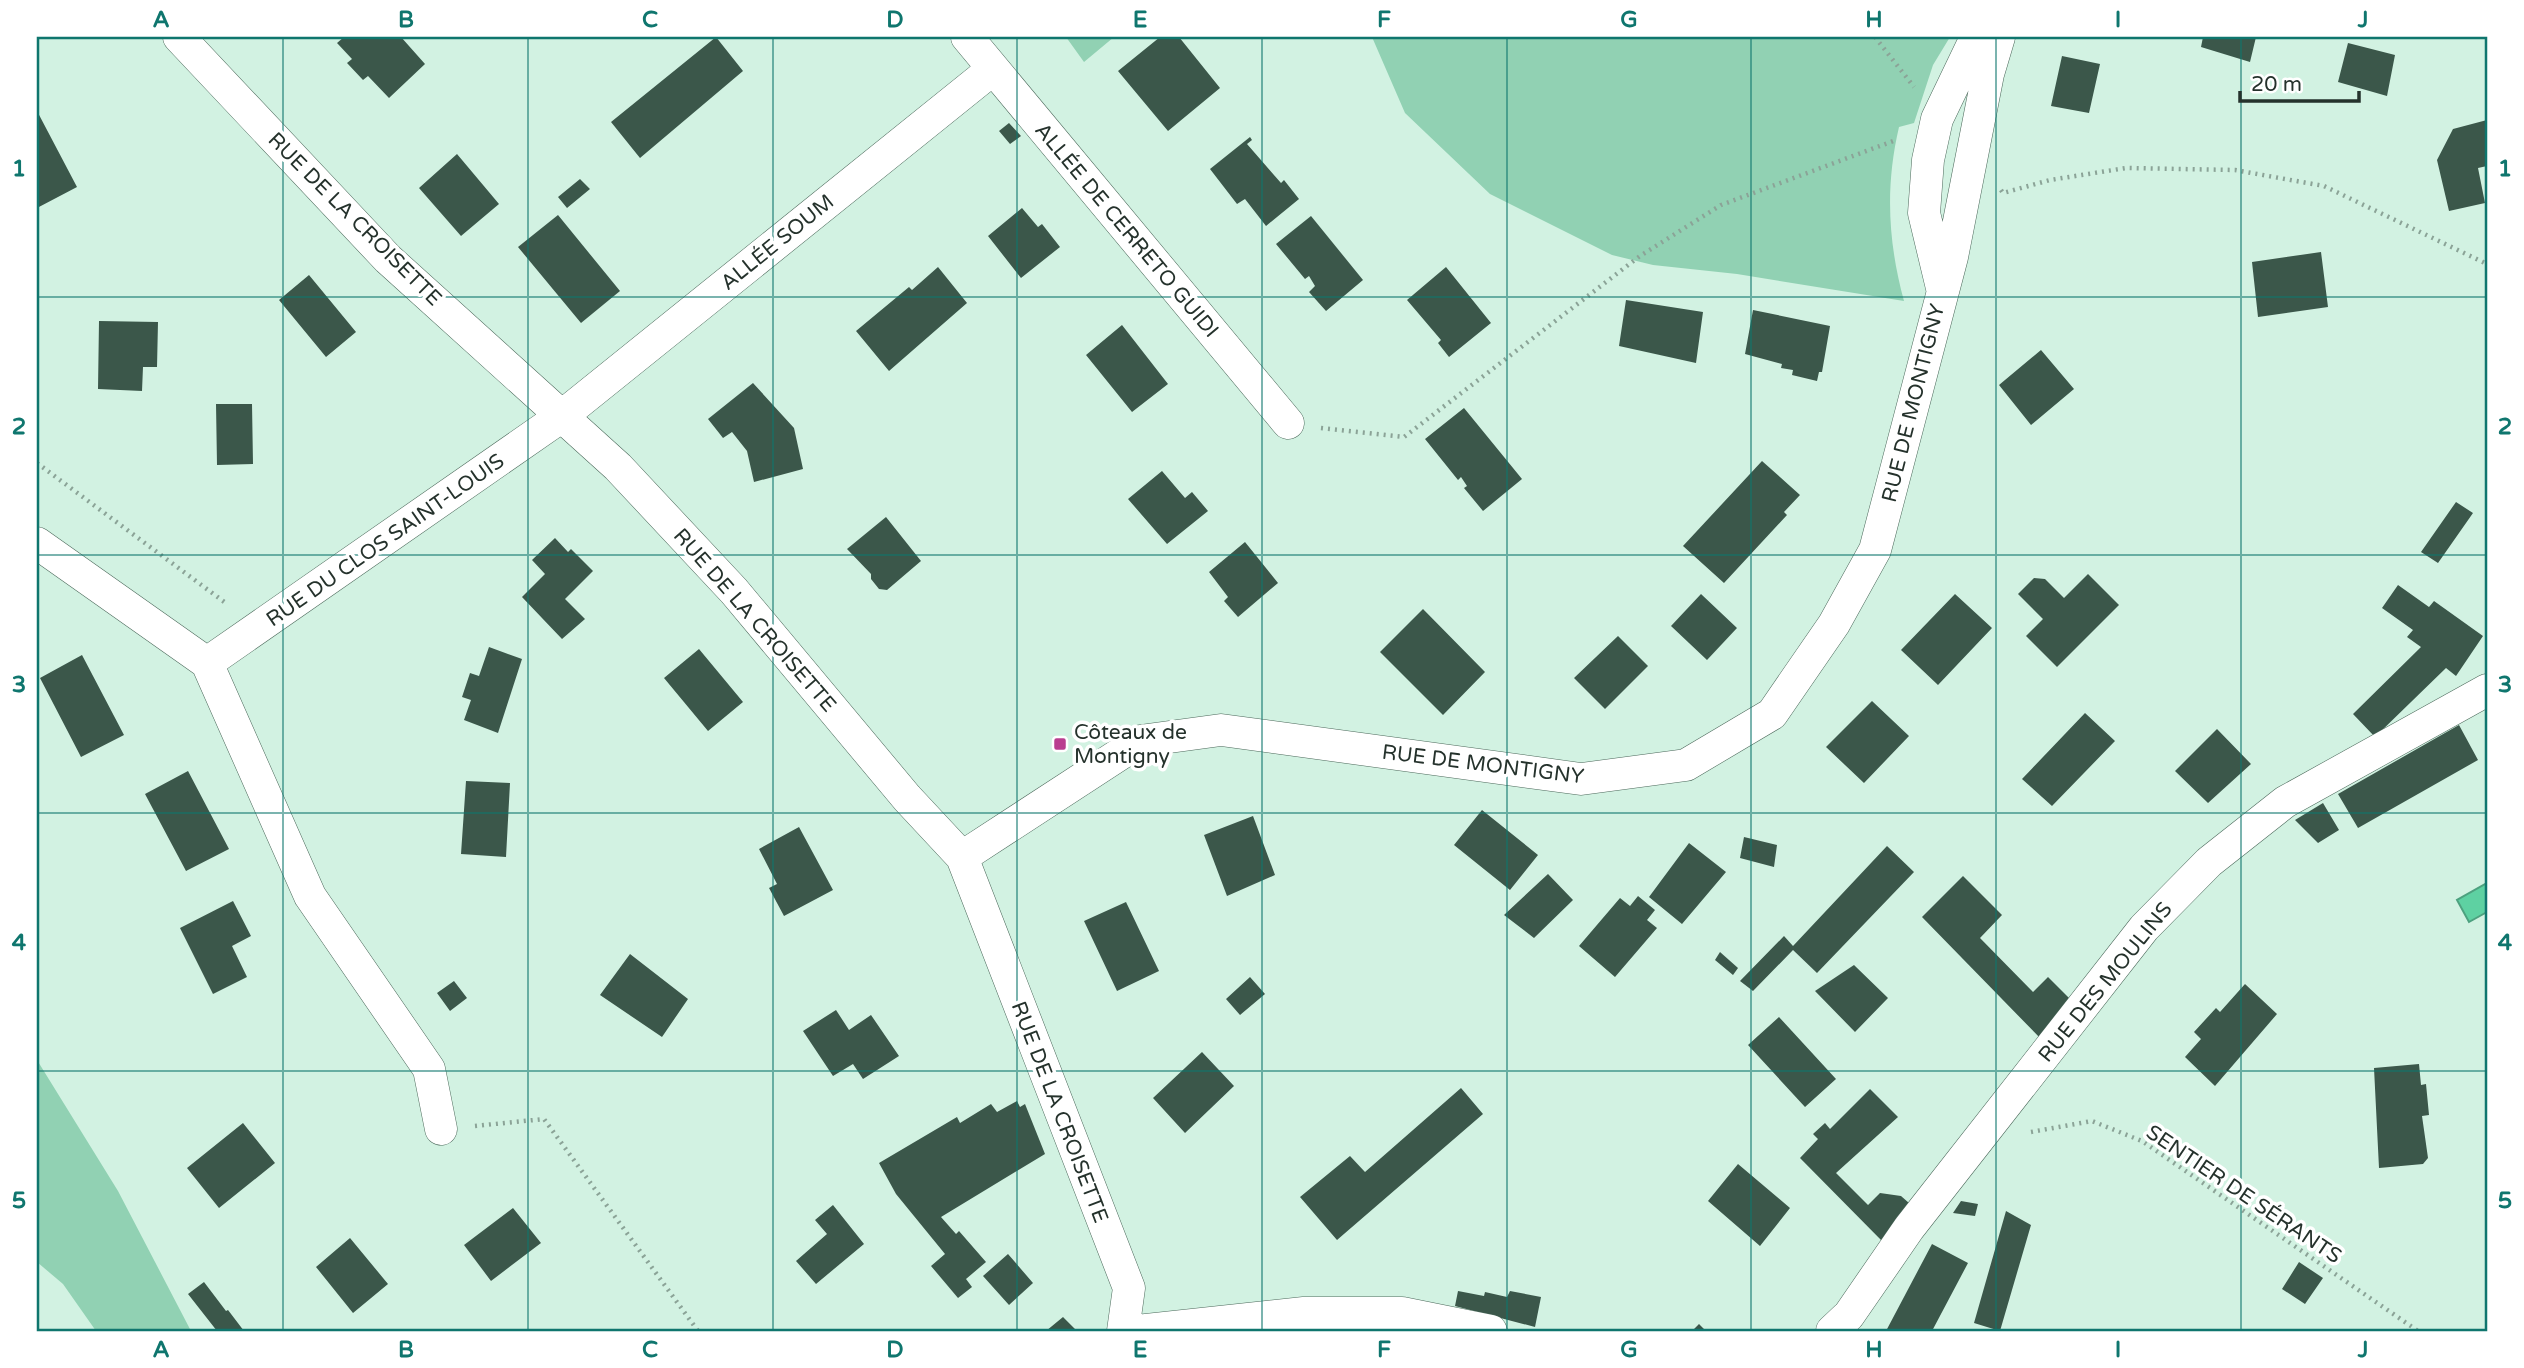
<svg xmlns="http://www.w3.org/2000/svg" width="2524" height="1368" font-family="'Varela Round',sans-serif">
<rect width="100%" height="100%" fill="#d2f2e2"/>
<!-- green -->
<path fill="#91d1b3" d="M1066 37H1114L1084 62Z
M1372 37H1950L1933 65 1914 123 1899 127C1885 187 1888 242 1904 301L1737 274 1653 265 1612 255 1490 194 1405 113Z
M37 1060 118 1191 191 1331H96L63 1284 37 1262Z"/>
<!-- water -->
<path fill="#5ed1a2" stroke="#4da17f" stroke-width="2" d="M2487 883V912L2469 922 2457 900Z"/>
<!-- building -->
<path fill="#3b574a" d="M344 37H401L425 64 389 98 368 76 363 80 347 63 352 59 337 43Z
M716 37 743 71 640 158 611 122Z
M1160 37H1179L1220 88 1168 131 1118 71Z
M2203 37H2256L2250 62 2201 47Z
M2348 43 2395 55 2387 96 2338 82Z
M2062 56 2100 64 2089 113 2051 106Z
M37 111 77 187 37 208Z
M2487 120V166L2478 168 2485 203 2449 211 2437 160 2453 129Z
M1009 123 1021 136 1010 144 999 131Z
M1250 137 1252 140 1247 144 1281 183 1284 180 1299 199 1266 226 1245 199 1237 204 1210 169Z
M457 154 499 204 461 236 419 188Z
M580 179 590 189 567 208 558 197Z
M1022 208 1038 227 1042 224 1060 247 1021 278 988 236Z
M558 215 620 291 581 323 518 247Z
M1311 216 1363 280 1326 311 1309 292 1315 286 1309 276 1305 279 1276 244Z
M2321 252 2328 307 2258 317 2252 262Z
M938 267 967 303 889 371 856 331 909 287 912 290Z
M1446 267 1491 323 1449 357 1438 343 1441 340 1407 300Z
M309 275 356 332 326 357 279 300Z
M1626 300 1703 312 1696 363 1619 346Z
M1753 310 1830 326 1822 372H1819L1817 381 1792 375 1793 370 1781 368 1782 364 1745 354Z
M99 321 158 322 157 367H143L142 391 98 389Z
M1122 325 1168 384 1132 412 1086 355Z
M2041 350 2074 389 2031 425 1999 385Z
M753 383 794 428 803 469 754 482 747 451 732 432 723 438 708 419Z
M216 404H252L253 464 217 465Z
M1464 408 1522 479 1483 511 1464 488 1467 486 1461 477 1458 480 1425 439Z
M1762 461 1800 495 1784 512 1787 515 1724 583 1683 546Z
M1162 471 1185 498 1192 492 1208 511 1167 544 1128 499Z
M2456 502 2473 513 2438 563 2421 552Z
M886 517 921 561 887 590 879 589 871 579V574L847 549Z
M555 538 568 552 571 549 593 571 565 599 585 619 562 639 522 597 545 574 532 560Z
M1245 542 1278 583 1238 617 1224 601 1228 597 1209 572Z
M2088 574 2119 605 2057 667 2026 636 2043 619 2018 594 2034 578 2045 579 2064 598Z
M2398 585 2429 607 2434 601 2483 636 2456 676 2446 668 2375 737 2353 714 2421 647 2407 637 2413 630 2382 608Z
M1701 594 1737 628 1707 660 1671 626Z
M1955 594 1992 628 1938 685 1901 650Z
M1423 609 1485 672 1443 715 1380 652Z
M1618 636 1648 666 1605 709 1574 678Z
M489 647 522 659 498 733 464 720 471 700 462 697 470 673 479 676Z
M699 649 743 702 708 731 664 678Z
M82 655 124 735 81 757 40 678Z
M1872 701 1909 736 1864 783 1826 747Z
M2085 713 2115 741 2052 806 2022 779Z
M2459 725 2478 760 2358 828 2338 794Z
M2217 729 2251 764 2208 803 2175 771Z
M188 771 229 849 186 871 145 794Z
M466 781 510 783 506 857 461 854Z
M2323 803 2339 830 2318 843 2295 820Z
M1482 810 1538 855 1510 890 1454 845Z
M1253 816 1275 875 1227 896 1204 835Z
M799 827 833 890 784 916 769 888 777 884 759 849Z
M1744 837 1777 845 1774 867 1740 858Z
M1689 843 1726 872 1682 924 1649 897Z
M1887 846 1914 872 1817 973 1793 950 1753 991 1740 981 1784 936 1793 946Z
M1548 874 1573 900 1534 938 1504 915Z
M1963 876 2002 915 1980 938 2033 992 2048 977 2070 999 2041 1039 1922 917Z
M1638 896 1655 910 1647 920 1657 928 1615 977 1579 946 1620 898 1630 906Z
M233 901 251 936 232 946 247 977 213 994 180 928Z
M1126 902 1159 971 1117 991 1084 921Z
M1720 952 1738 968 1733 975 1715 960Z
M630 954 688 999 662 1037 600 995Z
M1854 965 1888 998 1855 1032 1815 991Z
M1250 977 1265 994 1240 1015 1226 999Z
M454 981 467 998 450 1011 437 993Z
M2245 984 2277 1014 2215 1086 2185 1057 2201 1039 2194 1032 2216 1008 2220 1012Z
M836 1010 849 1030 871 1015 899 1056 863 1079 853 1064 833 1076 803 1031Z
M1779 1017 1836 1079 1805 1107 1748 1045Z
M1202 1052 1234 1086 1185 1133 1153 1098Z
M2419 1064 2421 1085 2426 1084 2429 1115 2422 1116 2428 1158 2423 1164 2379 1168 2374 1068Z
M1461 1088 1483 1114 1337 1240 1300 1197 1350 1156 1365 1172Z
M1870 1089 1898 1117 1836 1173 1868 1205 1880 1193 1901 1196 1909 1203 1882 1241 1800 1158 1818 1139 1813 1134 1825 1123 1830 1129Z
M1017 1101 1020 1107 1025 1104 1045 1154 941 1217 956 1234 959 1231 986 1262 966 1279 972 1287 958 1298 931 1266 945 1254 896 1194 879 1163 957 1117 960 1123 991 1104 997 1112Z
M243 1123 275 1163 219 1208 187 1168Z
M1738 1164 1790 1208 1760 1246 1708 1201Z
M1961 1201 1978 1204 1975 1216 1953 1213Z
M833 1205 864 1244 816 1284 796 1261 827 1234 815 1220Z
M513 1208 541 1243 491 1281 464 1245Z
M2006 1211 2031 1225 2000 1331 1974 1323Z
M350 1238 388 1284 353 1313 316 1267Z
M1932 1244 1968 1263 1932 1331H1886Z
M1008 1254 1033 1283 1009 1305 983 1276Z
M2299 1262 2323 1278 2305 1304 2282 1289Z
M204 1282 226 1311 228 1310 244 1331H217L188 1294Z
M1458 1291 1484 1296 1485 1292 1507 1297 1510 1291 1541 1297 1535 1327 1455 1306Z
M1063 1317 1076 1330 1046 1331Z
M1699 1324 1706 1331H1692Z
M1318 1325 1370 1327 1390 1330 1290 1331Z"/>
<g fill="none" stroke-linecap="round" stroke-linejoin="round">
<!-- street casing -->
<g stroke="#4c695b" stroke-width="33">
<path id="street" d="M179 37 388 259 618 467 734 591 907 798 962 857 1129 1288 1123 1331
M967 37 1288 423
M1942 288 1924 213 1928 160 1937 119 1973 44 1981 37
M37 543 207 663 310 896 429 1069 441 1129
M207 663 562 416 993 69
M962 857 1140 741 1221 730 1581 779 1686 765 1772 714 1834 624 1875 550 1952 257 1988 74 1999 37
M1137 1331 1304 1313H1402L1491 1331
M1832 1331 1849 1315 1909 1228 2144 928 2209 862 2285 802 2487 690"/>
</g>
<!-- path -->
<path stroke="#8ba397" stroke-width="4.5" stroke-dasharray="2 5" stroke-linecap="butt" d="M1875 37 1914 87
M2001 190 2003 193 2050 180 2126 168 2235 170 2324 186 2487 264
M1321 428 1404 437 1640 256 1721 205 1896 140
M37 463 227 604
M475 1126 544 1119 698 1331
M2031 1132 2092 1121 2142 1141 2418 1331"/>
<!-- street -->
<use href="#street" stroke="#fff" stroke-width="32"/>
</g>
<!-- grid -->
<path fill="none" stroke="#0f766e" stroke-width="2" stroke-opacity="0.55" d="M283 37V1331M528 37V1331M773 37V1331M1017 37V1331M1262 37V1331M1507 37V1331M1751 37V1331M1996 37V1331M2241 37V1331M37 297H2487M37 555H2487M37 813H2487M37 1071H2487"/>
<!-- markers -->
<rect fill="#b93d8f" stroke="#fff" stroke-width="2.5" x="1053" y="737" width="14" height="14" rx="3.5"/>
<g text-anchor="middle" stroke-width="7" stroke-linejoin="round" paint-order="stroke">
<!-- street labels -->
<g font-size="21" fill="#25322c" stroke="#fff">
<text transform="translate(355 219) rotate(45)" y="7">RUE DE LA CROISETTE</text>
<text transform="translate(1127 230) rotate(50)" y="7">ALLÉE DE CERRETO GUIDI</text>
<text transform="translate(777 242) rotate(-39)" y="7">ALLÉE SOUM</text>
<text transform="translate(1913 403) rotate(-76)" y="7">RUE DE MONTIGNY</text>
<text transform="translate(385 540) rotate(-35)" y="7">RUE DU CLOS SAINT-LOUIS</text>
<text transform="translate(755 620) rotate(49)" y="7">RUE DE LA CROISETTE</text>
<text transform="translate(1483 764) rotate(7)" y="7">RUE DE MONTIGNY</text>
<text transform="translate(2105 982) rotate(-51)" y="7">RUE DES MOULINS</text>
<text transform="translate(1060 1112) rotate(69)" y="7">RUE DE LA CROISETTE</text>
<text transform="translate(2244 1194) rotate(34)" y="7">SENTIER DE SÉRANTS</text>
</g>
<!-- poi labels -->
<g font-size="21" fill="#25322c" stroke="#fff" text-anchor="start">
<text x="1074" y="739">Côteaux de<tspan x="1074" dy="24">Montigny</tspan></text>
</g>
</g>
<!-- border -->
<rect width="2524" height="1368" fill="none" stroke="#ffffff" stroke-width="77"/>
<!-- scale -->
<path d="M2240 91v10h119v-10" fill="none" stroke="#25322c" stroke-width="3.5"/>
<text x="2251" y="91" font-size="21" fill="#25322c" stroke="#ffffff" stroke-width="5" paint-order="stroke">20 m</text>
<rect x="38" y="38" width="2448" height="1292" fill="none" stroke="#0f766e" stroke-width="2.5"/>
<g font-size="23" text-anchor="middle" font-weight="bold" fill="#0f766e">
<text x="161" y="27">A</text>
<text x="406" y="27">B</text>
<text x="650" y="27">C</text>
<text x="895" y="27">D</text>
<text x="1140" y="27">E</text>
<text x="1384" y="27">F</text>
<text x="1629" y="27">G</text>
<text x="1874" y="27">H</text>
<text x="2118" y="27">I</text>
<text x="2363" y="27">J</text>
<text x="19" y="176">1</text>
<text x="2505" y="176">1</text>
<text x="19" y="434">2</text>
<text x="2505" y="434">2</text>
<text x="19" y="692">3</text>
<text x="2505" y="692">3</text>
<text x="19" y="950">4</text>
<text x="2505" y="950">4</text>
<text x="19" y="1208">5</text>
<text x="2505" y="1208">5</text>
<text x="161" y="1357">A</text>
<text x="406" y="1357">B</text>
<text x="650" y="1357">C</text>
<text x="895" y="1357">D</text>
<text x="1140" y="1357">E</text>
<text x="1384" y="1357">F</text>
<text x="1629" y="1357">G</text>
<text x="1874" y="1357">H</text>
<text x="2118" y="1357">I</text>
<text x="2363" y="1357">J</text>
</g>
</svg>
